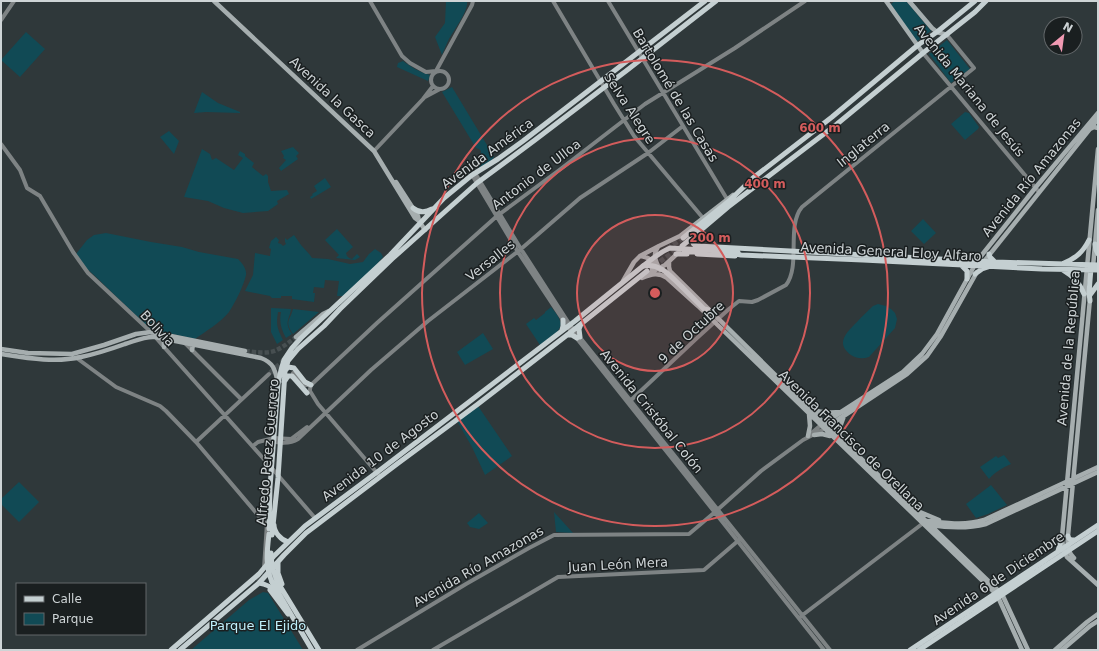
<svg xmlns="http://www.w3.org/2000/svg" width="1099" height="651" font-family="'DejaVu Sans',sans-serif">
<rect width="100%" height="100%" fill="#2f383a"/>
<!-- green -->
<path fill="#114a55" d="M446 1H467C469 11 453 31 448 41 446 45 444 50 442 55L435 37 445 23Z
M895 1H906L931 31 916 42 891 4Z
M26 32 45 49 20 77 1 60Z
M947 40 970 69 951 83 929 54Z
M403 61C411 67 419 72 430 75L428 81 397 67 398 63Z
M452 87 493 155 494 157 492 160 479 168 481 151 479 149 476 148 442 92Z
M202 92 218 103 240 112V113L206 112 194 113Z
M965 112 969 113 979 127 978 129 965 140 951 124Z
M169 131 179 141 174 154 160 137Z
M293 147 299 153 296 156 298 159 281 171 279 168 286 160 283 158 284 156 281 151Z
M202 149 210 154 212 160 216 158 234 170 243 158 238 155 240 151 245 154V156L254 163 252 167 263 176 266 174 268 176V182L271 191 287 190 289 194 277 201 278 204 268 211 243 213 224 208 208 201 184 197Z
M325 178 331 187 311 199 310 197 313 195 312 194 317 191 314 186Z
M923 219 936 233 924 244 911 231Z
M337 229 353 247 346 253 347 256 349 258 352 259 357 254 360 257 355 260 336 258 339 255 325 240Z
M106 233 151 242 182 247 199 252 238 259C242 263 247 269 246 275 244 285 235 303 229 312 220 323 206 331 195 339L155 330 149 328 94 275 86 268 76 254 87 240 94 235Z
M294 235 301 245 310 255 312 258 328 259 350 264 363 262 369 254 375 249 381 253 383 257 370 272 343 296H337L339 281 325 280 324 288 314 287 313 293H315L314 302 292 299V296H281V298H272L270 296 245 291 253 275 255 253 270 256 271 249 269 248 271 241 276 237 279 240 278 243 281 244 283 246 286 244 285 242V238L287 240Z
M878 304 886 306 891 309 895 313 897 319 895 328 869 357C863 359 857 359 851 355 834 343 848 331 857 322 862 316 868 311 873 306Z
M551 307C554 311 559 316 560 321 564 331 546 340 540 345L526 324 534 318 536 320 545 313V312Z
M271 308 291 309C289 321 284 322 292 334L286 338C281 329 279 322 281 312H278C276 325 277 328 283 340L277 344 271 332Z
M293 309 319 312 293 334C284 321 290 321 293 309Z
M483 333 493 349 465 365 457 352Z
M478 406 512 456 485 475 472 447 457 421Z
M1004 455 1011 464C1002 468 995 472 989 479L980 467 996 456 998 458Z
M19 482 39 502 19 522 1 504V499Z
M991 485 1007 505 988 514 976 518 966 504Z
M554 512 573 533 556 532Z
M479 513 488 523 479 529 470 527 467 523Z
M263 592 268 593 303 650H191L249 600Z"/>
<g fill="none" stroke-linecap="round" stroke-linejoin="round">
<!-- secondary-tunnel -->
<path stroke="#474f51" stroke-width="4.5" stroke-dasharray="4.5 2" stroke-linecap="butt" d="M245 351C272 354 274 354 296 337"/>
<!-- primary-tunnel -->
<path stroke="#474f51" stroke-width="5" stroke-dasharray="5 2.5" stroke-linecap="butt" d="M667 249 683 238
M654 266 680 247
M270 373 285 359
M257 581 261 577 264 576"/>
<!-- tertiary -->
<path stroke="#7e8384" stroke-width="4" d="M370 1 402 56 410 63 426 72 436 71 472 5 473 1
M553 1 614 104 634 136 703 218
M608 1 727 199
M1 20 14 1
M923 53 1039 192
M431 80a9 9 0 1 1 18 0a9 9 0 1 1-18 0Z
M425 97 440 89
M1 144 20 170 27 188 40 196 73 252 88 273 151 332 164 347 270 466 315 518
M374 151 423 99 433 86
M475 173 521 249 570 325 830 650
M472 175 518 252 567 326 824 650
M185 343 241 399
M78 357V359L116 387 160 406 166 411 196 442 269 528
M293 373 296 375 302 383
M301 382 306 385H311L377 323 497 216 558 171 645 104 735 48 805 1
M311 385 310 389V391L318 404 378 474
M629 402 697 338 729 309 739 301 752 302 758 300 786 285C801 266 786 226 802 207L974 68 947 35
M808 436 821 425
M269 440C278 444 290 444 298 439L371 370 428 321 521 249 580 198 648 153 683 126
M196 442 269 374
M253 446 258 442 274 438 291 439 307 427
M264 568 267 523
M800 617 922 524
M357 650 466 584 529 548 554 535 689 534 715 512 761 471 803 440 824 429
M433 650 558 577 704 570 739 540"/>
<!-- secondary -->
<path stroke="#a6aeaf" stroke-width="4.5" d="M214 1 374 151 415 218 419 221 425 230
M886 1 923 53
M909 1 932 28 937 32 947 35
M1090 129 1094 127 1098 128
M1098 149 1062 537 1063 548 1067 557 1098 585
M396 182 418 216 419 221
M658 247C652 255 656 262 660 270
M640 256C648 257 655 260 652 269
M669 262V267L670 271 822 421 1002 594 1028 650
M982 264 1098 119
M1093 267 1098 210
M648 274 665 265 679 252
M642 278C652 274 658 272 667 278L698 306 995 593 998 597 1022 650
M623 281 634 262 640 256 659 246 680 236 733 195
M296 337 323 314 329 311
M164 347V341L167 339
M1 349 28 353 72 354 104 345 136 334 151 332 245 351
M192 350 193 345 196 343
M1 354C27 358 55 363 81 357 96 354 111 349 125 344 135 341 145 336 155 337L261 358C274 363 275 370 278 383
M812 410C822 413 830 413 841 412
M824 423 903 372 922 354 937 334 977 261 1036 187 1098 113
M827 427 907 374 927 356 941 336 977 272
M814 435 822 434 830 436
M808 436 810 426 809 414
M841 438 840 427 844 416
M920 512 939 520
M927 521C947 523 964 526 984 520L1098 467
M930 525C949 528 967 529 986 524L1098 472
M1074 558C1067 552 1067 544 1068 536L1090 299
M1055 650 1087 622 1098 614
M1062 650 1090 626 1098 621"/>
<!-- primary -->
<path stroke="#c4cfd1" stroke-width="5" d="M413 208C419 213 425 213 432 209
M683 238 729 201 753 178 832 117 918 45 937 32 975 1
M692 239C693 243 693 245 697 246L995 262 1098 265
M1095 244 1096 250 1098 254
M682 246 728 207 837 124 923 53 975 12 986 1
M684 252H701
M731 253 741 255 863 260 1042 269 1098 270
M676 254H687
M697 254 735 256
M989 254 990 257 994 261
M1064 263C1076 258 1083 252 1089 240
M961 265 967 271V279
M1063 270C1073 276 1079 282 1084 294
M975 274 982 269 988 267
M682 287 704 309 709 310
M1090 295 1098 284
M1090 301 1089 293 1091 268
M562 330 563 326V320
M567 335H572L577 338
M580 337 579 329 581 324
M285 371 288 367 294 368 305 382 311 385
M284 382 288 376H292L307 393
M274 525C274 532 281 540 288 542
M269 529 270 487 278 384 281 370 284 360 292 348 301 338 390 255 444 198 472 175 498 159 523 141 705 1
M272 535 278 478 285 371 288 361 298 349 324 326 340 309 392 259 477 183 535 140 602 89 626 71 716 1
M1068 536C1069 540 1071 540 1075 540
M1058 551 1062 537
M278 563V573L282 584
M277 581 319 650
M272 582 312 650
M259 583C266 584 270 586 275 592
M270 590 288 614
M171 650 259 574 274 556 305 526 380 470 575 321 643 266
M180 650 259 583 284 555 306 533 397 464 478 404 571 332 647 271
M910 650 1098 525
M919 650 1098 531"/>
<!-- primary-bridge -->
<path stroke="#c4cfd1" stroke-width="5" d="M643 266C652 259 660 252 670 248L738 252
M644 266C661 263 671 277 682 287
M269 534C267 551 265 566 272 582
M271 553C271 563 273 571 277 581"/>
</g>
<!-- distance rings -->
<circle cx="655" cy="293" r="78" fill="#d45c5c" fill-opacity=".12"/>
<g fill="none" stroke="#d45c5c" stroke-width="2">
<circle cx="655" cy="293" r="78"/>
<circle cx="655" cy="293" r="155"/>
<circle cx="655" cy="293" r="233"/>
</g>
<g text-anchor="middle" stroke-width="3" stroke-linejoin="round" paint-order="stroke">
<!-- street labels -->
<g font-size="13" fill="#ced4d6" stroke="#1a1f20">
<text transform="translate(970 90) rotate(51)" y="5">Avenida Mariana de Jesús</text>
<text transform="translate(676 95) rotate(59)" y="5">Bartolomé de las Casas</text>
<text transform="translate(333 97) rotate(43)" y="5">Avenida la Gasca</text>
<text transform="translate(630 108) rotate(57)" y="5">Selva Alegre</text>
<text transform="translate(863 144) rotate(-39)" y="5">Inglaterra</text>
<text transform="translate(487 153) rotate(-36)" y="5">Avenida América</text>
<text transform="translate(536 174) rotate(-37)" y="5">Antonio de Ulloa</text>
<text transform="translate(1031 177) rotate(-51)" y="5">Avenida Río Amazonas</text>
<text transform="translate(891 251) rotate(3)" y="5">Avenida General Eloy Alfaro</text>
<text transform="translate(490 260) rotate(-38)" y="5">Versalles</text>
<text transform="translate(158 328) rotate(47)" y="5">Bolivia</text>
<text transform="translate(691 332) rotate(-43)" y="5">9 de Octubre</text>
<text transform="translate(1068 348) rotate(-85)" y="5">Avenida de la República</text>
<text transform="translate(652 411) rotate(51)" y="5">Avenida Cristóbal Colón</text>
<text transform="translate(852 440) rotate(44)" y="5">Avenida Francisco de Orellana</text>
<text transform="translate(267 452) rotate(-85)" y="5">Alfredo Perez Guerrero</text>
<text transform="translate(380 455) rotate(-37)" y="5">Avenida 10 de Agosto</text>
<text transform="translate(618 564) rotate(-3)" y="5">Juan León Mera</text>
<text transform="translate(478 566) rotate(-30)" y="5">Avenida Río Amazonas</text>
<text transform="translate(998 578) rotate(-34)" y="5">Avenida 6 de Diciembre</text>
</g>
<!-- park labels -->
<g font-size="13" fill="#beeef9" stroke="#1a1f20">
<text x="258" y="630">Parque El Ejido</text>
</g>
</g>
<circle cx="655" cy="293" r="6" fill="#d45c5c" stroke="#1a1f20" stroke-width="2"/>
<g font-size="12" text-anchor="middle" font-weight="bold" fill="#d45c5c" stroke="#1a1f20" stroke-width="3" stroke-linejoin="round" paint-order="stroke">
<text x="820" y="132">600 m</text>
<text x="765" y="188">400 m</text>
<text x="710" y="242">200 m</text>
</g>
<!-- border -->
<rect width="1099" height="651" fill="none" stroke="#ced4d6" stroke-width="4"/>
<!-- legend -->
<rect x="16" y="583" width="130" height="52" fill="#1a1f20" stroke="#626769"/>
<rect x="24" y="596" width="20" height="6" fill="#c4cfd1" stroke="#626769"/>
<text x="52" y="603" font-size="12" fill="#ced4d6">Calle</text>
<rect x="24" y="613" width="20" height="12" fill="#114a55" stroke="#626769"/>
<text x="52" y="623" font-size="12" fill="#ced4d6">Parque</text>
<!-- north arrow -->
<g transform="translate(1063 36) rotate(29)"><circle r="19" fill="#1a1f20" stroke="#626769"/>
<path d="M0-3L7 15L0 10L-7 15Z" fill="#f19ab3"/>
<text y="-6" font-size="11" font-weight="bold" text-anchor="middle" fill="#ced4d6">N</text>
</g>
</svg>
